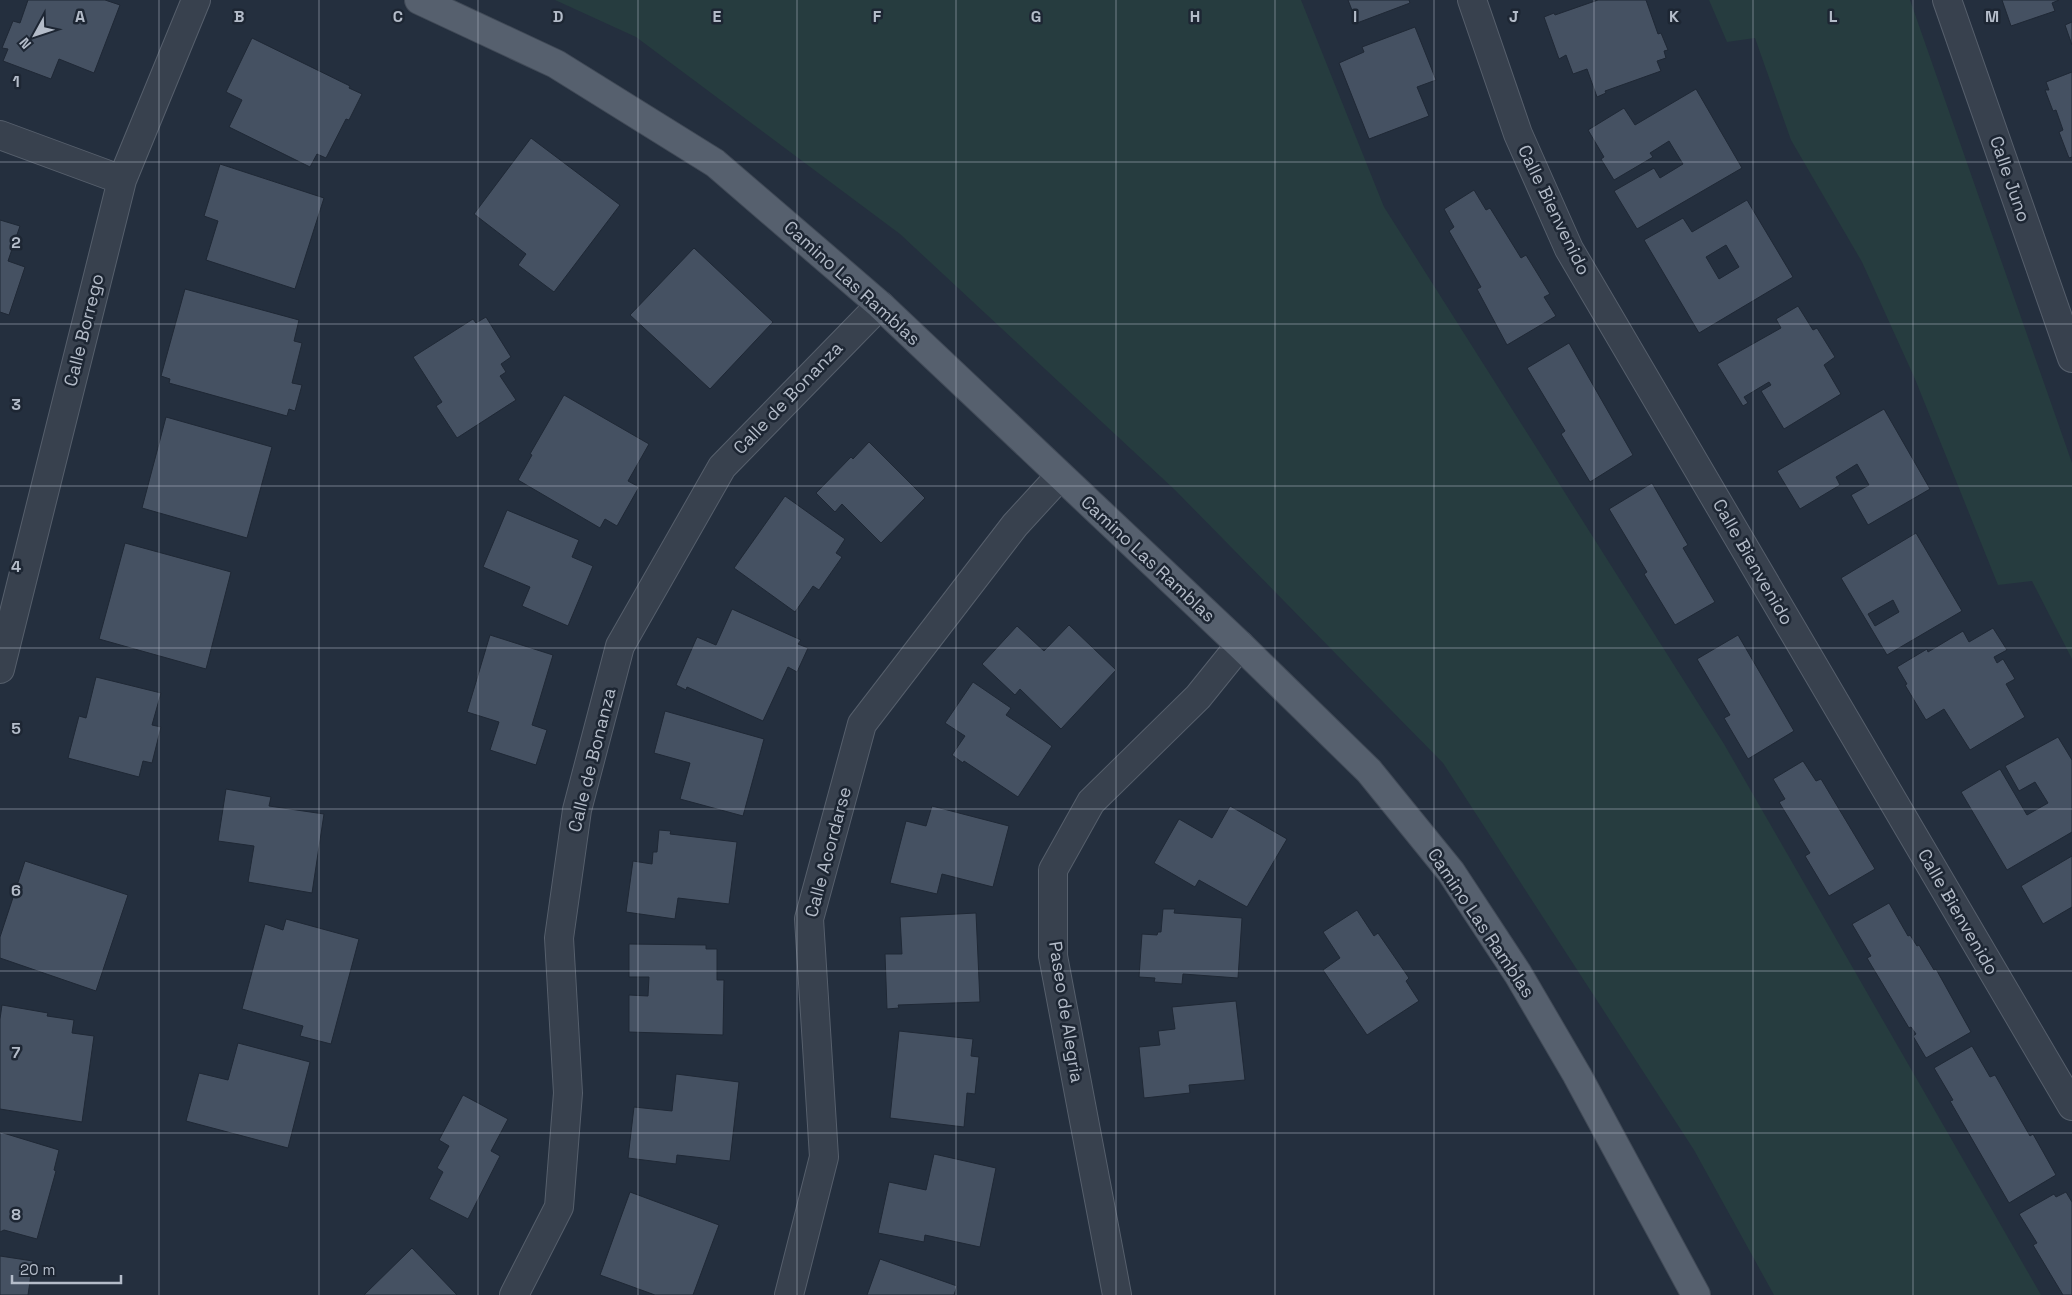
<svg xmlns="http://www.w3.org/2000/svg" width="2072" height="1295" font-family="'Space Grotesk',sans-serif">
<rect width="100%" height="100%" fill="#242f3e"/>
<!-- green -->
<path fill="#263c3f" d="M555 0H1301L1384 207 1724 744 2041 1295H1774L1694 1150 1443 763 1175 490 900 234 636 37Z
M1709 0H1910L2072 463V659L2032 581 1998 585 1915 379 1862 262 1791 140 1755 38 1727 42Z"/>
<!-- building -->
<path fill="#455162" stroke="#1f2835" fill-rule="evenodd" d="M28 0H105L120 5 94 73 59 59 51 79 3 61 8 49 2 48 13 21 20 23Z
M1348 0H1409L1410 3 1357 23Z
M1598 0H1646L1658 34 1661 33 1668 50 1664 51 1666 58 1657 61 1661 71 1605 91 1606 93 1597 97 1587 69 1573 74 1566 55 1559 59 1544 17 1554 13 1555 15Z
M2002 0H2059L2052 3 2055 11 2011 26Z
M2072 22V45L2065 25Z
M1415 27 1436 80 1417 87 1429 116 1369 139 1339 63 1364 52 1362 47Z
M252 38 350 86 349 88 362 94 349 120 346 119 326 158 317 154 310 167 229 127 242 100 226 92Z
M2072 72V157L2069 158 2059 132 2063 130 2056 110 2053 111 2045 90H2049L2046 82Z
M1696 89 1742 168 1637 229 1614 191 1654 168 1660 178 1683 164 1669 141 1650 153 1653 157 1614 180 1601 159 1604 157 1588 130 1624 108 1635 125Z
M531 138 620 205 554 292 518 265 526 254 474 214Z
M220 164 324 198 295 289 206 260 218 221 204 216Z
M1474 190 1486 210 1490 208 1521 258 1526 255 1550 294 1544 297 1556 316 1507 345 1477 289 1481 287 1449 231 1454 227 1444 209Z
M1747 200 1793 277 1699 333 1644 240 1683 218 1692 232ZM1726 245 1739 267 1719 279 1706 257Z
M0 220 20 226 8 261 25 267 9 315 0 312Z
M694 248 773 322 710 389 630 315Z
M185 289 299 320 294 341 302 343 292 383 302 385 295 411 289 409 287 416 169 383 170 379 161 376Z
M1798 306 1813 330 1817 328 1835 357 1824 365 1841 394 1784 429 1761 391 1771 385 1769 382 1744 397 1748 403 1743 406 1717 364 1781 328 1776 319Z
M486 317 511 357 501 364 506 372 500 376 516 400 457 438 436 406 442 402 413 357 473 319 476 323Z
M1569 343 1633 455 1590 482 1561 434 1565 431 1527 368Z
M564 395 649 444 628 481 639 487 617 526 605 519 600 528 518 480 532 455 530 454Z
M1884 409 1930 489 1868 525 1851 495 1869 485 1857 464 1836 477 1840 485 1800 509 1777 471Z
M166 417 272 447 247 538 142 508Z
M869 442 925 498 881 543 842 504 835 512 816 493 851 457 853 459Z
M1652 483 1688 545 1683 548 1715 602 1675 625 1644 574 1647 572 1609 509Z
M785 496 845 539 836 553 842 557 819 590 813 586 795 612 734 568Z
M507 510 579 540 572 557 593 566 568 626 522 606 530 587 483 567Z
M1916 533 1962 611 1887 655 1841 578ZM1893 600 1899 612 1875 626 1868 614Z
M125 543 231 572 206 669 99 639Z
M732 609 801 640 798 644 808 648 797 672 788 667 763 721 687 687 686 690 676 685 697 637 716 645Z
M1069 625 1116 670 1061 729 1020 689 1015 695 982 664 1017 626 1044 651Z
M1993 628 2007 650 1994 657 1997 663 2003 659 2015 679 2006 684 2025 717 1970 750 1944 709 1926 720 1905 685 1907 684 1897 667 1927 649 1928 652 1963 631 1969 642Z
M490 635 553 655 532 725 547 730 536 765 490 750 499 722 467 712Z
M1738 635 1794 731 1748 759 1724 718 1730 715 1697 659Z
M96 677 161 693 152 725 161 727 152 763 143 761 139 777 68 758 79 716 86 718Z
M973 682 1011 708 1006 715 1052 746 1018 797 964 761 963 763 952 755 965 736 945 723Z
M665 711 764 739 743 816 680 799 690 763 654 753Z
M2058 737 2072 760V832L2007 870 1961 792 2000 769 2027 815 2048 803 2035 782 2019 791 2005 766Z
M1803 761 1816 781 1821 779 1875 869 1829 896 1805 856 1810 853 1779 802 1785 799 1773 779Z
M226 789 271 797 269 806 324 814 312 893 248 882 254 846 218 841Z
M932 806 1009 826 993 887 942 874 937 894 890 883 906 821 926 826Z
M1230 806 1287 839 1247 907 1199 880 1195 887 1154 863 1179 819 1212 838Z
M659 830 671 831 670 834 737 842 729 904 678 898 675 919 626 912 633 861 652 864 653 852H657Z
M2072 856V907L2043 924 2021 886Z
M25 861 128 895 96 991 0 958V937Z
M1889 903 1908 936 1910 935 1917 946 1919 945 1934 970 1936 969 1971 1032 1926 1058 1913 1036 1916 1034 1911 1027 1909 1028 1867 958 1871 956 1852 924Z
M1163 909H1175L1174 913 1242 918 1238 978 1183 974 1182 984 1154 982 1155 978 1139 977 1142 934 1157 935 1158 932H1161Z
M1357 910 1374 936 1378 933 1409 978 1406 981 1419 1001 1367 1035 1323 970 1340 958 1323 932Z
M976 913 980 1002 898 1005 899 1008 887 1009 885 954H902L900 917Z
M286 919 359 939 331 1044 300 1036 303 1026 242 1009 265 924 283 930Z
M629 944 706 945V949H717V980H724L723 1035 629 1032V995L648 996 649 977H629Z
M1236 1001 1245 1080 1189 1085 1190 1093 1144 1098 1139 1047 1160 1045 1158 1031 1175 1029 1172 1007Z
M2 1005 48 1013 47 1016 74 1020 72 1033 94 1036 82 1122 0 1109V1019Z
M899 1031 973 1039 971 1056 979 1057 975 1094 967 1093 964 1127 890 1118Z
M238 1043 310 1062 288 1148 186 1121 199 1073 228 1080Z
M1972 1046 1990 1077 1995 1075 2030 1136 2033 1134 2056 1175 2009 1203 1950 1101 1953 1100 1934 1068Z
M676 1074 739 1082 730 1161 677 1155 676 1164 628 1158 634 1107 672 1111Z
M463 1095 508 1119 491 1151 500 1156 468 1219 429 1199 443 1172 437 1168 449 1146 439 1140Z
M0 1132 59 1150 54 1170 56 1171 37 1239 4 1230 0 1232Z
M934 1154 996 1168 980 1247 925 1235 924 1242 878 1233 889 1182 926 1190Z
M630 1192 719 1225 693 1295H655L600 1275Z
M2066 1192 2072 1202V1295H2063L2033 1245 2037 1243 2019 1214 2054 1194 2056 1197Z
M412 1248 457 1295H364Z
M0 1256 33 1261 28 1295H0Z
M880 1259 957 1286 954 1295H867Z"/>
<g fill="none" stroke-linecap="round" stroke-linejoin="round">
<!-- minor casing -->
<g stroke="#565f6c" stroke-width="30">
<path id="minor" d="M1472 0 1518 134 1569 249 2072 1106
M1947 0 2072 358
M0 135 122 180
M0 669 122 180 196 0
M514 1295 559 1207 568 1093 559 938 577 810 620 646 722 467 880 305
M789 1295 824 1157 809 919 862 724 1015 525 1060 476
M1117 1295 1053 956V870L1091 802 1198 697 1240 645"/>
</g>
<!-- major casing -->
<g stroke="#414a57" stroke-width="30">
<path id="major" d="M419 0 556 64 715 163 880 305 1240 645 1369 771 1451 872 1518 974 1577 1075 1696 1295"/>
</g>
<!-- minor -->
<use href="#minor" stroke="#38414e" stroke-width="28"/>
<!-- major -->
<use href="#major" stroke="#56606e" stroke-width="28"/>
</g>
<!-- grid -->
<path fill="none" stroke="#b4bcc9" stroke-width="1" stroke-opacity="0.55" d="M159 0V1295M319 0V1295M478 0V1295M638 0V1295M797 0V1295M956 0V1295M1116 0V1295M1275 0V1295M1434 0V1295M1594 0V1295M1753 0V1295M1913 0V1295M0 162H2072M0 324H2072M0 486H2072M0 648H2072M0 809H2072M0 971H2072M0 1133H2072"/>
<g text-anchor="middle" stroke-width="5" stroke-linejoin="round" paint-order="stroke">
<!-- street labels -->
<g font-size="18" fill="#b4bcc9" stroke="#1d2633">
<text transform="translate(2010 179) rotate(71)" y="6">Calle Juno</text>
<text transform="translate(1554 210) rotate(64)" y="6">Calle Bienvenido</text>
<text transform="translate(852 283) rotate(42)" y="6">Camino Las Ramblas</text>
<text transform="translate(84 330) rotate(-76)" y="6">Calle Borrego</text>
<text transform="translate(788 398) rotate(-46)" y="6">Calle de Bonanza</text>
<text transform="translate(1148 559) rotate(43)" y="6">Camino Las Ramblas</text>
<text transform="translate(1753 562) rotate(60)" y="6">Calle Bienvenido</text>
<text transform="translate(592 760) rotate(-76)" y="6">Calle de Bonanza</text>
<text transform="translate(828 852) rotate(-75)" y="6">Calle Acordarse</text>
<text transform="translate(1958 912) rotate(60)" y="6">Calle Bienvenido</text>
<text transform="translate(1481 923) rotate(56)" y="6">Camino Las Ramblas</text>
<text transform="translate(1066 1012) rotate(81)" y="6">Paseo de Alegria</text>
</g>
</g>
<g font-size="16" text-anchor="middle" font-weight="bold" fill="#b4bcc9" stroke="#1d2633" stroke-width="5" stroke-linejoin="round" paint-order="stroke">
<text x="80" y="22">A</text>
<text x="239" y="22">B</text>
<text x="398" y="22">C</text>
<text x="558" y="22">D</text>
<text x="717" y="22">E</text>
<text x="877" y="22">F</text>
<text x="1036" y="22">G</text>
<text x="1195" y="22">H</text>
<text x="1355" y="22">I</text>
<text x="1514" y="22">J</text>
<text x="1674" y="22">K</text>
<text x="1833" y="22">L</text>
<text x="1992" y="22">M</text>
<text x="16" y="87">1</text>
<text x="16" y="248">2</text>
<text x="16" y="410">3</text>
<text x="16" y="572">4</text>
<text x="16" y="734">5</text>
<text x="16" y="896">6</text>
<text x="16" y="1058">7</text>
<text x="16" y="1220">8</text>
</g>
<!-- north arrow -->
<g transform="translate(35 35) rotate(230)" stroke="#1d2633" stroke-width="4" paint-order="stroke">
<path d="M0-4L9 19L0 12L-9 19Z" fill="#b4bcc9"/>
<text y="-8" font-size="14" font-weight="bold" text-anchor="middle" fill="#b4bcc9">N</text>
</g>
<!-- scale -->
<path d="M12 1275v8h109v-8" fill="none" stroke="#b4bcc9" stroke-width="2.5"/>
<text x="20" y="1275" font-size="15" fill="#b4bcc9" stroke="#1d2633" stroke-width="4" paint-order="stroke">20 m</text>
</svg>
